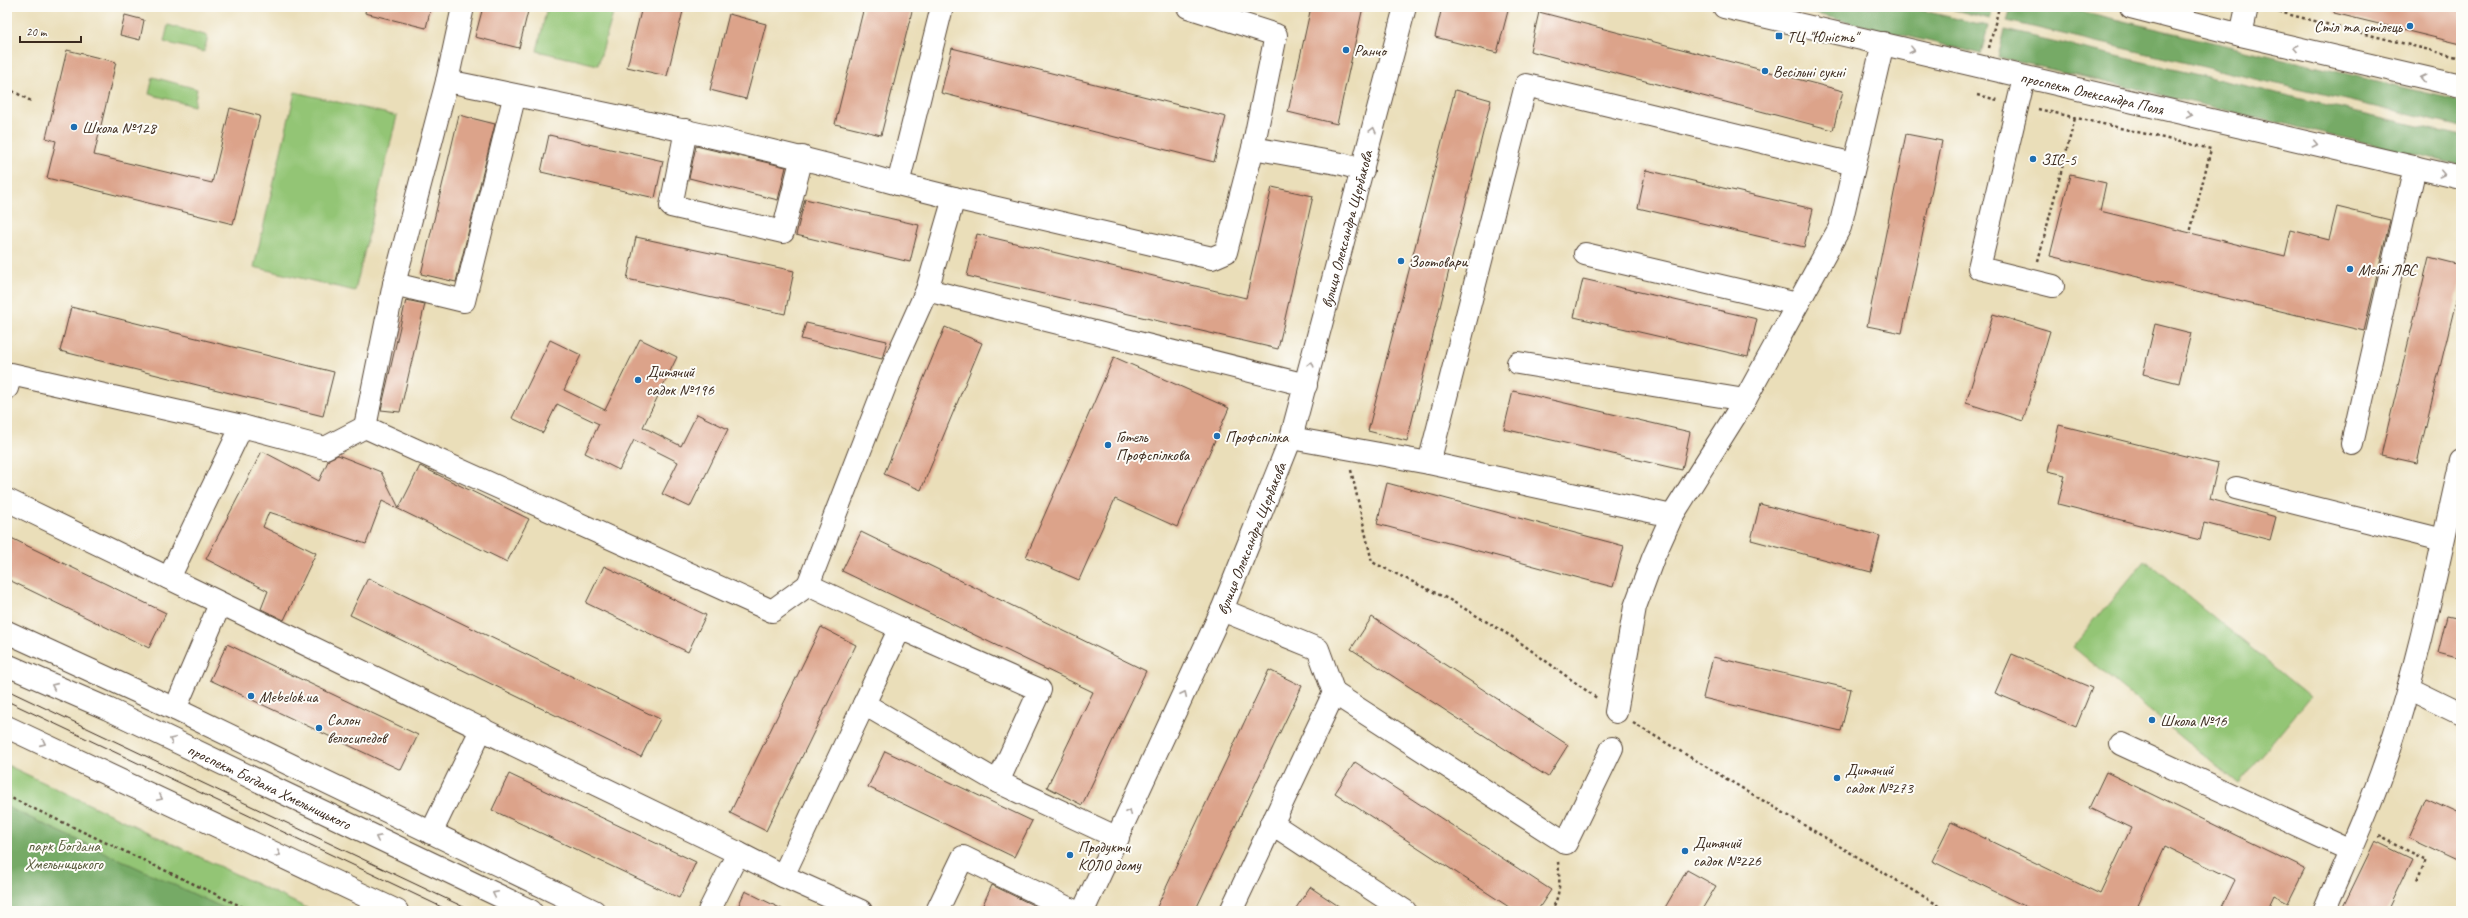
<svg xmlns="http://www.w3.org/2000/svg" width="2468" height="918" font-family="Caveat,sans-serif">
<rect width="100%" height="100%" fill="#fdfcf7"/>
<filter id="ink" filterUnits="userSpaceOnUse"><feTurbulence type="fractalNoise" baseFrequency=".025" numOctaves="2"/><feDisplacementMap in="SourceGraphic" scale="8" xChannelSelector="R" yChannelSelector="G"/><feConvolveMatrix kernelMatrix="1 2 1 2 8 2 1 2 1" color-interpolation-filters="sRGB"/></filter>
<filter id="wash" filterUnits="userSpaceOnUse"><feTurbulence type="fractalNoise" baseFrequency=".012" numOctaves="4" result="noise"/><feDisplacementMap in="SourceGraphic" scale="16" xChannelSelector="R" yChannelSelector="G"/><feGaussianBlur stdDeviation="0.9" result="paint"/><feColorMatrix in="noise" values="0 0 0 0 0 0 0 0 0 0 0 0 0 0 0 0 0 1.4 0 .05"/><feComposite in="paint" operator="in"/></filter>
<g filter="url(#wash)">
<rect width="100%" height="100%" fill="#eadeb9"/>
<!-- green -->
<path fill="#93c575" stroke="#67784a" d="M547 7H615L598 65 537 51Z
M168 25 208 36 204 52 164 42Z
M153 77 197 89 194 106 149 94Z
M295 92 397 116 355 291 254 267Z
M2145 560 2310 697 2238 784 2073 647Z
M7 765 313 911H7Z"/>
<!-- forest -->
<path fill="#76aa66" stroke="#586a42" d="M1787 7H1907L1988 26 1981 54Z
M1943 7H1993L1990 19Z
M2011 7H2064L2461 101V127L2007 21Z
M2005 30 2461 136V165L1998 57Z
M7 807 230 911H7Z"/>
<g id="blocks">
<!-- building -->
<path fill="#dca38a" d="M366 7H431L426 28 365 13Z
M483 7H529L519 48 475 37Z
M642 7H684L667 76 627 67Z
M864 7H913L881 135 835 124Z
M1311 7H1363L1337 124 1288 112Z
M1442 7H1509L1497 53 1435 37Z
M2335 7H2461V44L2334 13Z
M1539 12 1843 91 1833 130 1530 51Z
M729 14 766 24 746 99 710 90Z
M125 15 144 20 140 40 120 35Z
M952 48 1226 117 1214 162 941 93Z
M67 50 116 62 94 155 212 183 230 108 260 116 233 224 47 178 56 141 46 138Z
M1455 90 1491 100 1407 441 1368 431Z
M459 115 495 124 456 282 421 274Z
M1906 134 1942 141 1902 333 1867 326Z
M549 135 663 161 655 198 541 172Z
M696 146 786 167 778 200 689 178Z
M1646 170 1813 209 1804 247 1638 208Z
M2070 175 2106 183 2100 211 2285 256 2291 230 2329 240 2337 207 2390 220 2364 331 2050 256Z
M1272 187 1313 196 1278 349 967 276 977 234 1246 298Z
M805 199 919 225 910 262 796 235Z
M636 237 794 271 785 314 627 279Z
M2429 257 2461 265V280L2417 463 2381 455Z
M1583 279 1757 319 1748 357 1574 317Z
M406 300 425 304 400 412 381 410Z
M71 307 334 372 323 416 60 351Z
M1993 314 2050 331 2023 421 1966 403Z
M806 323 887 341 882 359 801 339Z
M2155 324 2191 333 2179 383 2143 374Z
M945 327 982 343 921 490 884 474Z
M640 339 677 357 643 427 681 446 697 414 728 429 690 507 662 494 678 462 634 440 619 470 585 453 599 424 557 404 543 433 512 418 550 340 581 355 564 390 605 410Z
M1114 357 1229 408 1177 527 1115 499 1079 580 1026 557Z
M1513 391 1690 432 1682 470 1504 429Z
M2059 425 2218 464 2210 499 2276 517 2270 540 2204 523 2200 540 2058 504 2065 475 2048 471Z
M262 451 319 481 329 459 338 455 381 472 399 508 420 466 529 519 507 562 382 501 366 544 269 512 263 527 316 553 284 620 261 609 268 591 206 559Z
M1387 483 1624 546 1613 587 1377 524Z
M1760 504 1880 536 1871 572 1751 540Z
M861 532 1146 671 1082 805 1047 787 1093 692 842 571Z
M7 536 166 613 149 648 7 579Z
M604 566 706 615 688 652 586 603Z
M368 578 660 719 641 757 350 615Z
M2447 616 2461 619V659L2438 653Z
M1372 617 1568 745 1548 777 1351 649Z
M821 627 856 645 766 831 730 813Z
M227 644 418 735 401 770 210 680Z
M2012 654 2092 688 2076 727 1995 693Z
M1713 657 1851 689 1841 731 1703 698Z
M1269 670 1302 686 1195 911H1155Z
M885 751 1032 821 1014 857 868 787Z
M1355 762 1551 890 1537 911H1515L1335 793Z
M2106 772 2305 869 2288 903 2274 896 2267 911H2220L2235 880 2165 846 2135 911H2035L1932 861 1951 822 2100 894 2131 828 2089 808Z
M509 774 696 862 679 898 492 810Z
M2426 798 2461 814V863L2408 838Z
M2375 841 2412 859 2387 911H2341Z
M1687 870 1716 886 1701 911H1663Z
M992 885 1045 911H980Z
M1310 887 1346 911H1294Z
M745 891 786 911H736Z"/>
</g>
</g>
<g filter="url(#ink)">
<use href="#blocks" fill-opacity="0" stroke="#554535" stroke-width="1"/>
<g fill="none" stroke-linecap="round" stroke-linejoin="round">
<!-- minor casing -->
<g stroke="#554535" stroke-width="24">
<g id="minor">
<path d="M463 7 447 81C599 112 750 142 898 184"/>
<path d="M942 7 898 184 954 198 927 290 892 368 808 585 900 628 864 704 998 782 1118 838"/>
<path d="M2241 35 2247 7"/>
<path d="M2024 78 1979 268 2053 286"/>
<path d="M686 130 671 206 783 232 802 157"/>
<path d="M1253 148 1342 164 1363 170"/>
<path d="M954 198 1212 258 1226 252 1253 148 1276 35 1188 7"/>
<path d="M1585 254 1797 304"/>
<path d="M394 284 464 301 513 102"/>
<path d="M927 290 1306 385"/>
<path d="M1518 363 1745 400"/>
<path d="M7 388 11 374 242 426 325 448 365 427 772 611 808 585"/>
<path d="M365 427 394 284 447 81"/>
<path d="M1291 438 1429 463 1672 516"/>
<path d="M2352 444 2415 167"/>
<path d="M1429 463 1526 85 1854 164"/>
<path d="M2236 488 2443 540"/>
<path d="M7 500 738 853"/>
<path d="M169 578 242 426"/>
<path d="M1222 610 1318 649 1334 693 1566 843 1612 748"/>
<path d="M900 628 1040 690 998 782"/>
<path d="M7 632 175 709 594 911"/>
<path d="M2408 688 2461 714"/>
<path d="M175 709 220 604"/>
<path d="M1616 712 1635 607 1653 558 1672 516 1745 400 1840 227 1883 43"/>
<path d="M2121 744 2350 850"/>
<path d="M1271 823 1405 911"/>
<path d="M431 833 482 728"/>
<path d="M783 876 861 911"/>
<path d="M709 911 738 853 783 876 864 704"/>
<path d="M937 911 963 857 1074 911"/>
<path id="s1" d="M1083 911 1222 610 1291 438 1405 7"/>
<path d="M1231 911 1334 693"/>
<path d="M2324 911C2347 857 2372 804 2390 748 2421 655 2439 557 2461 461"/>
</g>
</g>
<!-- major casing -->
<g stroke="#554535" stroke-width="24">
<g id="major">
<path id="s2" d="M1724 7 2461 178"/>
<path d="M2131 7 2241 35 2461 86"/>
<path id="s3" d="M7 665 108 709 531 911"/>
<path d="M7 727 397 911"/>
</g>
</g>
<!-- path -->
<path stroke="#554535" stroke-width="2.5" stroke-dasharray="3 3" stroke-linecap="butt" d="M2267 9 2461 58
M1989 48 1999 7
M7 88 31 101
M1977 95 1998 100
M2038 109 2211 149 2190 233
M2038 261 2075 118
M1351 470 1372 562 1450 600 1514 638 1598 699
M1633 723 1948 911
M7 796 251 911
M2379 836 2426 860 2416 883
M1551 911C1561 895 1560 880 1558 862"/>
<!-- minor -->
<use href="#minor" stroke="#fff" stroke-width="22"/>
<!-- major -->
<use href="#major" stroke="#fff" stroke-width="22"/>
<!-- tram -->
<path stroke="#3b2a1e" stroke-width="1" d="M7 690 472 911
M7 701 450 911"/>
</g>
<!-- one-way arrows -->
<defs><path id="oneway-chevron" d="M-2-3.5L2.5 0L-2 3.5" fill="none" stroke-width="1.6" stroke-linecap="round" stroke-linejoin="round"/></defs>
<g stroke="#a79f9a">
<use href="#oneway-chevron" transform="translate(2296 48) rotate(-167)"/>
<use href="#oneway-chevron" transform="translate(1912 50) rotate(14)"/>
<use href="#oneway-chevron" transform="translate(2423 78) rotate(-167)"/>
<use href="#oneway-chevron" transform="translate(2189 115) rotate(13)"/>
<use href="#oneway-chevron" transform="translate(1373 130) rotate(-76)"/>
<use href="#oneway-chevron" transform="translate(2315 144) rotate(13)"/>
<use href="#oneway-chevron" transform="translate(2442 174) rotate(13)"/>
<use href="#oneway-chevron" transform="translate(1311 364) rotate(-75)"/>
<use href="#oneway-chevron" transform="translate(54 686) rotate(-156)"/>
<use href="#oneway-chevron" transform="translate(1184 694) rotate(-65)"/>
<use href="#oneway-chevron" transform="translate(172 740) rotate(-155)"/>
<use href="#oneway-chevron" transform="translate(43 743) rotate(24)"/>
<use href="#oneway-chevron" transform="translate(160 798) rotate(25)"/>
<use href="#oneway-chevron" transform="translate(1129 812) rotate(-65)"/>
<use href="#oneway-chevron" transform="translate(378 838) rotate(-154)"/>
<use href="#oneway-chevron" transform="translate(278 854) rotate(25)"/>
<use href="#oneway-chevron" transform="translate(495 894) rotate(-154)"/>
</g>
</g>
<!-- markers -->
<g fill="#1f6fb2" stroke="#fdfcf7" stroke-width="1.5">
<circle cx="2410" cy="26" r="4"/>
<rect x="1775" y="32" width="8" height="8" rx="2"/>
<circle cx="1346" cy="50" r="4"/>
<circle cx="1765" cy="71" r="4"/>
<circle cx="74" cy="127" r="4"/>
<circle cx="2033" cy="159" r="4"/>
<circle cx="1401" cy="261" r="4"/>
<circle cx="2350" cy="269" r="4"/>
<circle cx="638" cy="380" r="4"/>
<circle cx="1217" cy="436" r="4"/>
<circle cx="1108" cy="445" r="4"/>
<circle cx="251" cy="696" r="4"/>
<circle cx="2152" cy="720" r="4"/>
<circle cx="319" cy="728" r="4"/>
<circle cx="1837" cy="778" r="4"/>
<circle cx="1685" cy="851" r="4"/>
<circle cx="1070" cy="855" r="4"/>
</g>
<g text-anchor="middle" stroke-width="4" stroke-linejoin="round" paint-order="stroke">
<!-- poi labels -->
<g font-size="16" fill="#3b2a1e" stroke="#fdfcf7" text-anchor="start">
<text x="2402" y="32" text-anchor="end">Стіл та стілець</text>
<text x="1787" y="42">ТЦ "Юність"</text>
<text x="1354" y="56">Ранчо</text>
<text x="1773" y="77">Весільні сукні</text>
<text x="82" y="133">Школа №128</text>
<text x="2041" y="165">ЗІС-5</text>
<text x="1409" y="267">Зоотовари</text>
<text x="2358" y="275">Меблі ЛВС</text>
<text x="646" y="377">Дитячий<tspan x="646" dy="18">садок №196</tspan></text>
<text x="1116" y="442">Готель<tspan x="1116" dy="18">Профспілкова</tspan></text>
<text x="1225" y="442">Профспілка</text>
<text x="259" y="702">Mebelok.ua</text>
<text x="327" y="725">Салон<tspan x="327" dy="18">велосипедов</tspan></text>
<text x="2160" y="726">Школа №16</text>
<text x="1845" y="775">Дитячий<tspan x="1845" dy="18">садок №273</tspan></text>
<text x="1693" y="848">Дитячий<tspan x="1693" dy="18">садок №226</tspan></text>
<text x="1078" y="852">Продукти<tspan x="1078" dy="18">КОЛО дому</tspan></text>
</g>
<!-- street labels -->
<g font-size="16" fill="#3b2a1e" stroke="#fdfcf7">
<text dy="6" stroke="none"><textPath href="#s2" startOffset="378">проспект Олександра Поля</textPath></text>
<text dy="6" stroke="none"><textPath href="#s1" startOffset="733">вулиця Олександра Щербакова</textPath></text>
<text dy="6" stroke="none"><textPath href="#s1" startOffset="409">вулиця Олександра Щербакова</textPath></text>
<text dy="6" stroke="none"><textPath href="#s3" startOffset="289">проспект Богдана Хмельницького</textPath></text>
</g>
<!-- park labels -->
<g font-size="16" fill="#555838" stroke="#fdfcf7">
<text x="64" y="851">парк Богдана<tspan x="64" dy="18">Хмельницького</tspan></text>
</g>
</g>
<!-- margin -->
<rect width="2468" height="918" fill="none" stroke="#fdfcf7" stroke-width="24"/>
<!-- scale -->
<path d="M20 36v6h61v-6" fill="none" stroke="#3b2a1e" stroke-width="2"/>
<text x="26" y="36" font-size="12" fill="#3b2a1e" stroke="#fdfcf7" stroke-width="3" paint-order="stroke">20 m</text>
</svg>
